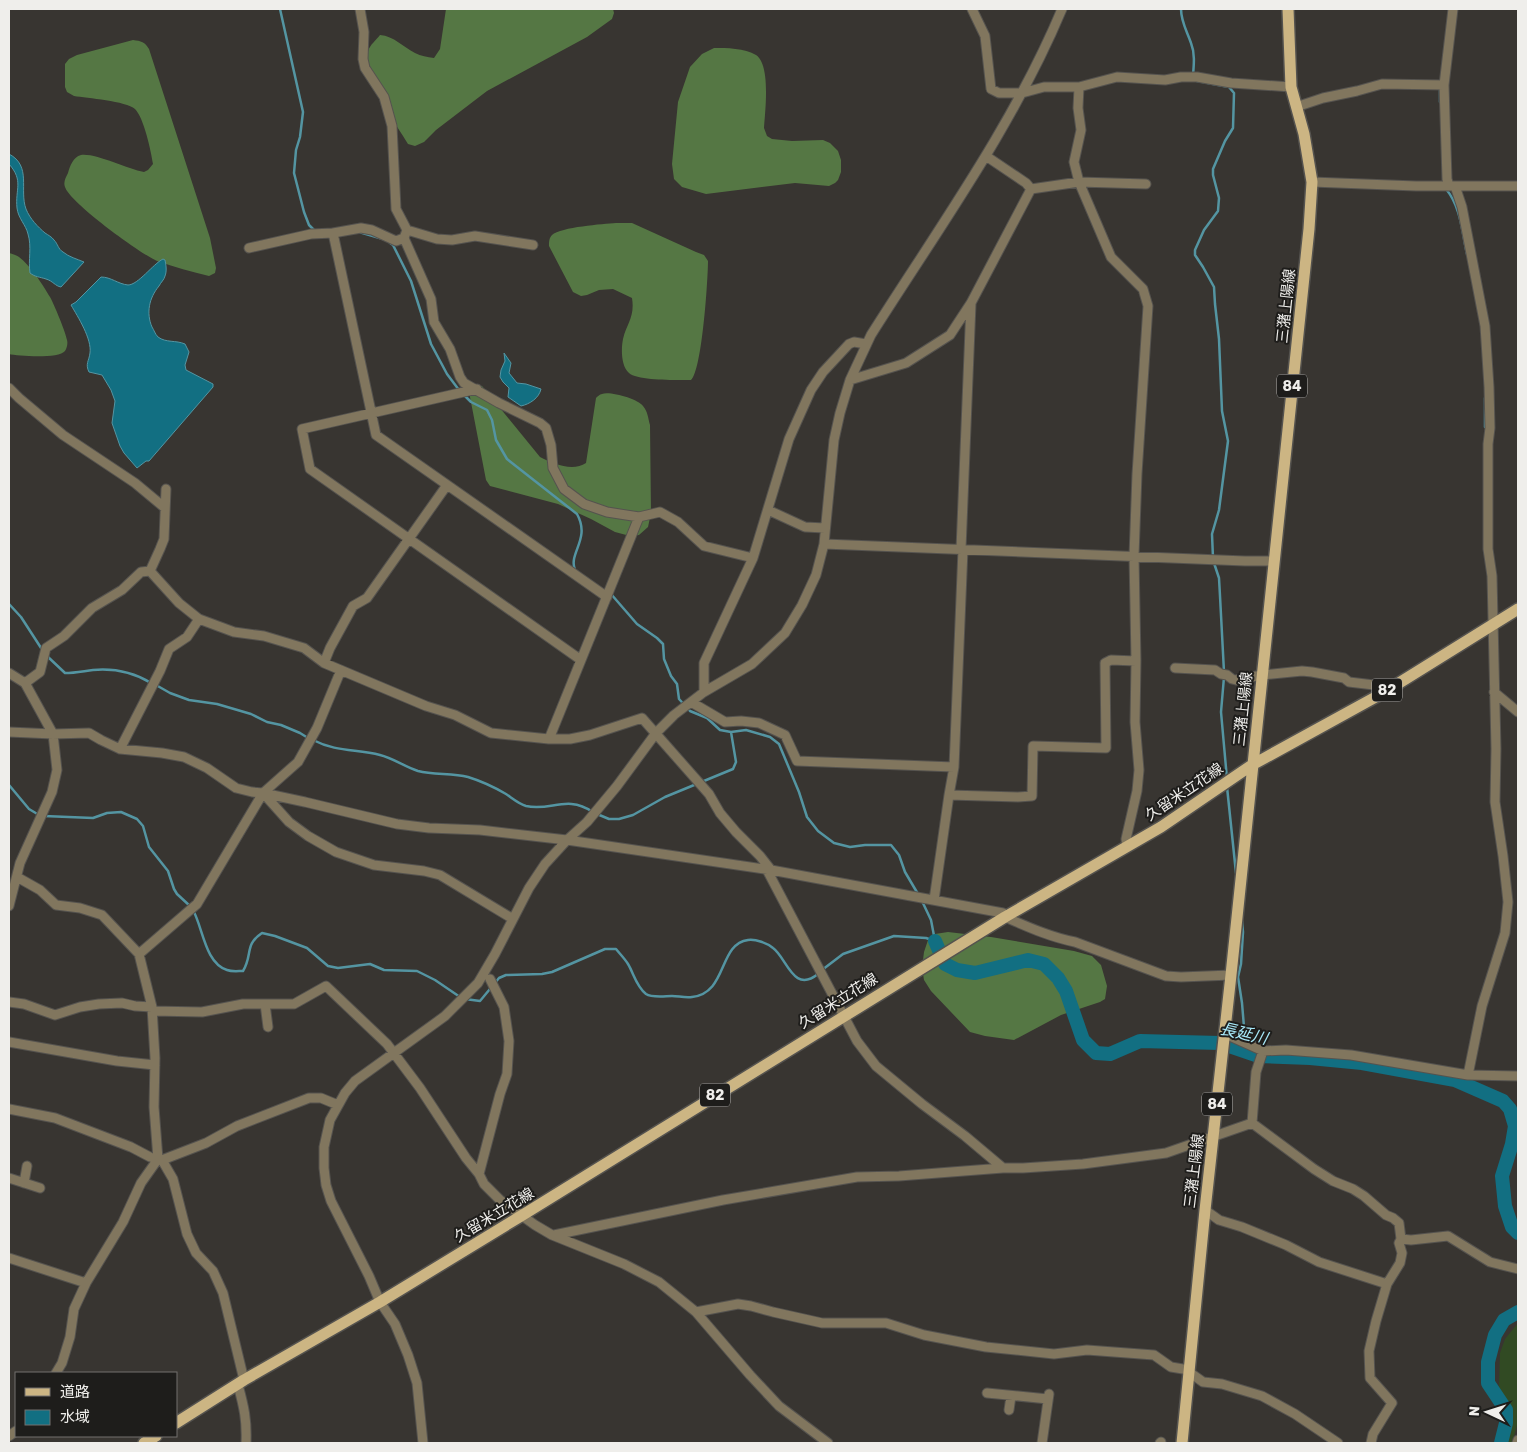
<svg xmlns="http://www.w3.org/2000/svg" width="1527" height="1452" font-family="Rubik,'Noto Sans JP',sans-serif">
<rect width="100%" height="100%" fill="#383531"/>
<!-- green -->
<path fill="#314a23" d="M1518 1323V1422L1512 1443H1504L1509 1417V1404L1503 1397 1499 1386 1500 1353 1505 1339Z"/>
<!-- forest -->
<path fill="#574" d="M446 9H613L614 13 612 19 587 37 487 91 436 130 424 142 415 146 408 144C396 124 360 73 368 51 370 45 376 40 380 35 394 36 403 47 415 53 421 56 427 57 434 58L440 49Z
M133 40C141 41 145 42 149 49L210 238 216 268 215 273 209 276C192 272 174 267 157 261 141 254 70 203 65 187 63 182 66 177 68 173 70 166 73 157 81 155 96 153 127 169 144 172L148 170 153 164C151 151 144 118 135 109 126 101 87 98 74 96L67 92 65 87V64L69 59 77 55Z
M714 48C726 48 745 48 756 55 771 65 765 112 764 128L767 136 772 139 792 141 823 140 830 143 838 151 841 160V172L838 180 835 183 829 186 795 183 706 194 682 187 674 179 672 164 678 102 690 67 702 54Z
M616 223H632L696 252 704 255 708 261C708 280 702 371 691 380 678 380 638 381 629 373 621 366 621 349 623 339 627 323 635 317 632 298L613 289 599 290 587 295 581 296 573 292 549 246C549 242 549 238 552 235 561 227 603 224 616 223Z
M9 253C12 254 16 255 19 257 30 265 43 285 50 297 54 304 66 333 67 340 68 343 67 348 65 351 59 359 18 356 9 354Z
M477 385 482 386 540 457C553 464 573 472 586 463L596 398C597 397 600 394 602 394 610 391 638 399 643 406 648 412 648 418 650 425L651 513 648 527 639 535 630 536 615 532 591 519 558 504 490 486 486 480 470 397V391L472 386Z
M948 932 991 937 1074 951 1092 956 1101 965 1107 986 1105 999 1100 1002 1061 1015 1014 1040 985 1036 970 1032 931 991 924 980 922 968 924 952 928 940 935 934Z"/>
<!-- water -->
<path fill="#126f82" stroke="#5495a2" d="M9 154C32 166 19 190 26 209 30 219 38 227 45 233 48 235 52 237 54 240 58 244 58 249 63 252 69 257 77 259 84 262L61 287C55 286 53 281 46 279 40 277 35 277 30 273 28 260 32 247 28 234 26 225 18 218 17 208 15 189 24 181 9 164Z
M163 259 165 260C166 265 167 271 165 276 164 280 161 282 159 286 149 298 146 313 152 327 154 330 155 334 158 337 166 343 176 340 185 344L189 352 185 365 186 370 213 384V387L149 461H146L137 468 124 453 120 446 112 423 115 401 111 390 102 375 89 372C85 364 89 361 90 353 92 339 78 317 71 305L76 302 101 277C111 277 118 284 128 285 138 285 153 264 163 259Z
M504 353 511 363 509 373 517 383 526 384 541 389C539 398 530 404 521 406L508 397 509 388 503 382 500 377 501 370 505 361Z"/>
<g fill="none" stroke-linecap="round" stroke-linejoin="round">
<!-- stream -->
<path stroke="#5495a2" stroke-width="2.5" d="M280 9 303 112 300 137 296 150 294 173 304 212 309 225 315 231
M1181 9C1181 22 1187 31 1191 43 1195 53 1194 64 1193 75
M1192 80 1229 87 1234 93 1233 128 1225 141 1213 169V175L1219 198 1218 211 1204 230 1195 250V255L1203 267 1214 287 1215 304 1219 339 1222 411 1228 441 1219 510 1212 534 1213 558
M1440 87V102
M1446 189C1461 207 1462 232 1467 254
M359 232 383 239
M390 243 393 245 411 281 431 344 447 374 459 390
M463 394 471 402 487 410 492 420 496 440 507 459 577 514C591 539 568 553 575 570
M1485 398V427
M1214 563 1219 578 1220 596 1224 672
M611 594 637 624 657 638 663 644 664 659 671 676 677 684 679 699 690 711 707 718 720 730 731 732 746 730 770 737 779 744 799 792 807 817 818 831 834 843 850 847 865 845H891L899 855 905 872 918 894
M9 604 21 617 43 651
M47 656 65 673C75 673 84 671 93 670 115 668 133 672 151 683
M1224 677 1221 712 1227 779
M156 685 170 693 189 700 217 704 251 714 267 722 281 725 300 733 308 738
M313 740C336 752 356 749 380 755 393 758 405 767 418 771 434 775 452 773 468 777 481 781 494 787 506 794 512 798 519 804 526 806 551 812 566 794 593 812
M9 785 29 809 39 815
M1227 787 1236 873
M597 814 609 819H619L633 815 665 797 733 769 736 762 731 732
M44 816 93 818 107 813 121 812 137 819 143 826 149 847 168 871 174 889 177 894 190 906
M922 901 931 920 935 941
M193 910C203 928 205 963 227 970 232 972 238 971 243 971 253 955 244 945 262 933L275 936 307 948 328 966 338 968 370 964 384 970 417 971 435 980 460 997
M1242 921 1243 932 1241 964 1238 977 1242 1003 1244 1027 1257 1045
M822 970 843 954 894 936 926 938 935 941
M465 999 480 1001 499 978 506 975 542 974 552 972 605 949H616C620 954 625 959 628 964 634 974 636 986 646 994 652 998 665 996 672 996 678 996 685 998 692 997 728 993 718 944 748 940 756 939 767 943 773 948 787 958 793 994 818 974"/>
<!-- river -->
<path stroke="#126f82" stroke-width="14" d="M935 941 945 964 957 970 975 973 1028 960 1044 964 1058 978 1066 991 1083 1040 1096 1053 1110 1054 1140 1041 1220 1043 1258 1056 1310 1058 1362 1063 1455 1080 1503 1101 1510 1109 1515 1126 1512 1144 1502 1176 1505 1206 1512 1227 1518 1233
M1501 1443 1506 1423V1410L1488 1383V1362L1495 1335 1504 1320 1518 1312"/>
<!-- minor casing -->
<g stroke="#55534f" stroke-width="11">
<path id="minor" d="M360 9 364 32 363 59 365 68 384 97 392 126 396 209 407 230 437 239 452 240 475 236 533 245
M972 9 985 36 991 89 999 93H1022L1044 87H1079L1117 77 1165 80 1181 77H1197L1231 83 1291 87
M1079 87 1078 108 1081 130 1074 162 1079 182 1111 257 1143 289 1148 306 1137 474 1134 556 1136 661 1135 722 1139 770 1137 791 1126 839 1127 847
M1296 107 1323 98 1357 91 1382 84 1444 85
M986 156 1026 183 1031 189
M1312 182 1416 186H1518
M1449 186 1447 179 1444 85 1453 9
M1455 186 1462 207 1485 326 1489 387 1490 428 1488 444V549L1492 576 1496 749 1495 802 1503 856 1508 902 1505 933 1482 1006 1468 1075
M407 230 404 238 431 299 434 322 450 349 460 377 464 383 499 403 540 423 546 428 551 445 553 468 564 489 584 504 607 512 639 517 660 512 678 522 704 546 753 558
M333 233 376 435 607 597
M249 248 311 234 333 233 361 228 372 230 396 241 404 238
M850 380 906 363 950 335 971 303 1031 189 1079 182 1146 184
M9 388 19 398 63 435 135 483 165 508
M477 389 302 429 310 469 581 660
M768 510 805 527 825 528
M824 544 1245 561H1274
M961 549 971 304
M150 571 179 603 199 619 234 632 264 636 304 648 324 663 426 706 455 715 491 733 549 739H570L590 735 642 718 709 794 720 813 736 832 760 856 771 870
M150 571 160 549 164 539 166 489
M324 663 330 648 353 606 367 598 447 485
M1175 668 1215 670 1221 674 1227 675 1232 679 1236 680 1262 675 1302 671 1312 672 1344 678 1349 682 1374 685 1383 693
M9 673 25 683 53 734 57 770 52 792 20 863 9 906
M25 683 40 672 46 648 64 636 92 608 122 590 141 572 150 571
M704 692V663L753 558 789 439 811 390 823 372 849 344 854 342 866 344
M1494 692 1518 712
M691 702 725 722 741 721 759 723 785 735 797 761 954 767
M9 732 53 734 89 733 101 740 120 749 162 753 184 757 207 768 236 788 252 792 263 793 305 802 397 824 429 828 480 830 567 840 771 870 1003 913 1005 917C1028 927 1050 937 1075 942L1166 976 1181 977 1231 975
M549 739 639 517
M120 749 160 671 169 649 187 637 199 619
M263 793 289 822 308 836 336 852 374 865 424 871 440 875 513 919
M949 795 1018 797 1032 796 1033 746 1106 748 1105 663 1111 660 1136 661
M767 870 857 1041 876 1066 922 1104 965 1136 1003 1168
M17 877 40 890 56 905 80 908 102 915 139 954 152 1007 155 1058 154 1107 158 1159 141 1183 123 1222 86 1283 74 1309 70 1337 62 1363 56 1373
M934 900 949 795 954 767 963 549
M139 954 197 904 263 793 298 762 317 728 341 670
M9 1002 24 1004 55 1015 80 1007 99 1004 122 1003 135 1006 152 1007
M265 1004 268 1027
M153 1011 202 1012 243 1004H294L326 986 387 1044 420 1088 466 1158 479 1174 484 1184 500 1200 535 1225 552 1235 624 1264 659 1282 696 1312 750 1375 779 1406 828 1443
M1225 1034 1263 1051 1286 1050 1351 1055 1468 1075 1518 1076
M9 1042 117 1061 155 1065
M9 1109 55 1118 131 1147 150 1157 162 1160 206 1143 237 1126 309 1098H321L338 1105
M1252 1123 1314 1169 1333 1181 1353 1189 1364 1196 1386 1215 1393 1218 1399 1223 1401 1239 1399 1243 1402 1253 1400 1263 1387 1284 1376 1321 1369 1351 1370 1378 1392 1403 1373 1434 1371 1443
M1252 1123 1256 1072 1263 1051
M162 1160 173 1179 187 1234 196 1253 213 1271 223 1293 244 1380
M479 1174 500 1094 507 1074 509 1041 504 1007 490 979
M9 1178 40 1188
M24 1183 27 1166
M1205 1210 1219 1220 1242 1227 1286 1245 1319 1262 1387 1284
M554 1235 723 1200 857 1177 899 1176 1003 1168H1023L1083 1164 1166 1153 1252 1123
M1401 1239 1411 1240 1448 1236 1490 1262 1518 1269
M9 1258 86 1283
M696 1312 738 1304 751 1306 773 1312 822 1323H886L924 1335 986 1347 1054 1354 1087 1350 1154 1355 1171 1367 1189 1370
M1189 1372 1203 1382 1222 1384 1262 1396 1295 1414 1338 1443
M238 1385C244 1407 247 1420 246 1443
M987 1393 1048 1399
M1009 1410 1011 1396
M9 1436 16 1431
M423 1443 417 1383 408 1355 395 1324 380 1302 369 1276 331 1201 326 1185 324 1168V1147L330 1120 345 1093 355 1081 445 1016 478 983 495 954 529 888 545 864 567 840 587 822 617 786 656 733 674 715 704 692 752 664 785 633 802 605 816 575 824 544 834 440 840 413 850 380 871 335C938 229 1013 126 1062 9
M1042 1443 1049 1394
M1160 1443 1161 1442
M1517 1443 1518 1440"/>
</g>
<!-- major casing -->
<g stroke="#55534f" stroke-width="14">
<path id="major" d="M176 1423 244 1380 380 1302 521 1216 1005 917 1161 827 1252 765 1383 693 1518 609
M144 1443 156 1436
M1182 1443 1205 1210 1231 975 1309 229 1312 182 1304 134 1291 87 1288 9"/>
</g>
<!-- minor -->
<use href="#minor" stroke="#81765e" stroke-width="9"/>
<!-- major -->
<use href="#major" stroke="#ccb583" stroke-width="11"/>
</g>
<g text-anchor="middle" stroke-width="4" stroke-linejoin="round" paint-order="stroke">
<!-- shield labels -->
<g fill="#1e1d1b" stroke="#b0afad" stroke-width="1">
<rect x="1277" y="374.5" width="30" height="23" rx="4"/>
<rect x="1372" y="678.5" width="30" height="23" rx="4"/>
<rect x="700" y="1083.5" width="30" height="23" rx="4"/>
<rect x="1202" y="1092.5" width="30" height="23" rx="4"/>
</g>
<g font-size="14" font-weight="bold" fill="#efeeeb">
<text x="1292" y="391">84</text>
<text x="1387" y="695">82</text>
<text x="715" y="1100">82</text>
<text x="1217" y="1109">84</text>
</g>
<!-- street labels -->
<g font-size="15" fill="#efeeeb" stroke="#1e1d1b">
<text transform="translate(1286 306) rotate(-84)" y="5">三潴上陽線</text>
<text transform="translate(1243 709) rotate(-84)" y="5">三潴上陽線</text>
<text transform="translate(1184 792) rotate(-34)" y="5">久留米立花線</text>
<text transform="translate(838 1001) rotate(-32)" y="5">久留米立花線</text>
<text transform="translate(1194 1171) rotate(-83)" y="5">三潴上陽線</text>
<text transform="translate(494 1215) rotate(-31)" y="5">久留米立花線</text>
</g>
<!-- water labels -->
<g font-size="16" font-style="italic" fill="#a8e9f9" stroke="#1e1d1b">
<text transform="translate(1244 1033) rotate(13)" y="6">長延川</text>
</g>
</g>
<!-- border -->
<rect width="1527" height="1452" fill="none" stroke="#efeeeb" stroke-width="20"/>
<!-- legend -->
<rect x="15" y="1372" width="162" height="65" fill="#1e1d1b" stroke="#72716e"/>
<rect x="25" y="1388" width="25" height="8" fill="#ccb583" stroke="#72716e"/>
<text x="60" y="1397" font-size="15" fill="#efeeeb">道路</text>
<rect x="25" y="1410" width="25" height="15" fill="#126f82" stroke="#72716e"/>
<text x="60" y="1422" font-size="15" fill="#efeeeb">水域</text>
<!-- north arrow -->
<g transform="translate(1487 1412) rotate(274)" stroke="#1e1d1b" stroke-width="4" paint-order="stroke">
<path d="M0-4L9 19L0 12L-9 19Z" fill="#efeeeb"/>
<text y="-8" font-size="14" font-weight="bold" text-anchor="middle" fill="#efeeeb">N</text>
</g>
</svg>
